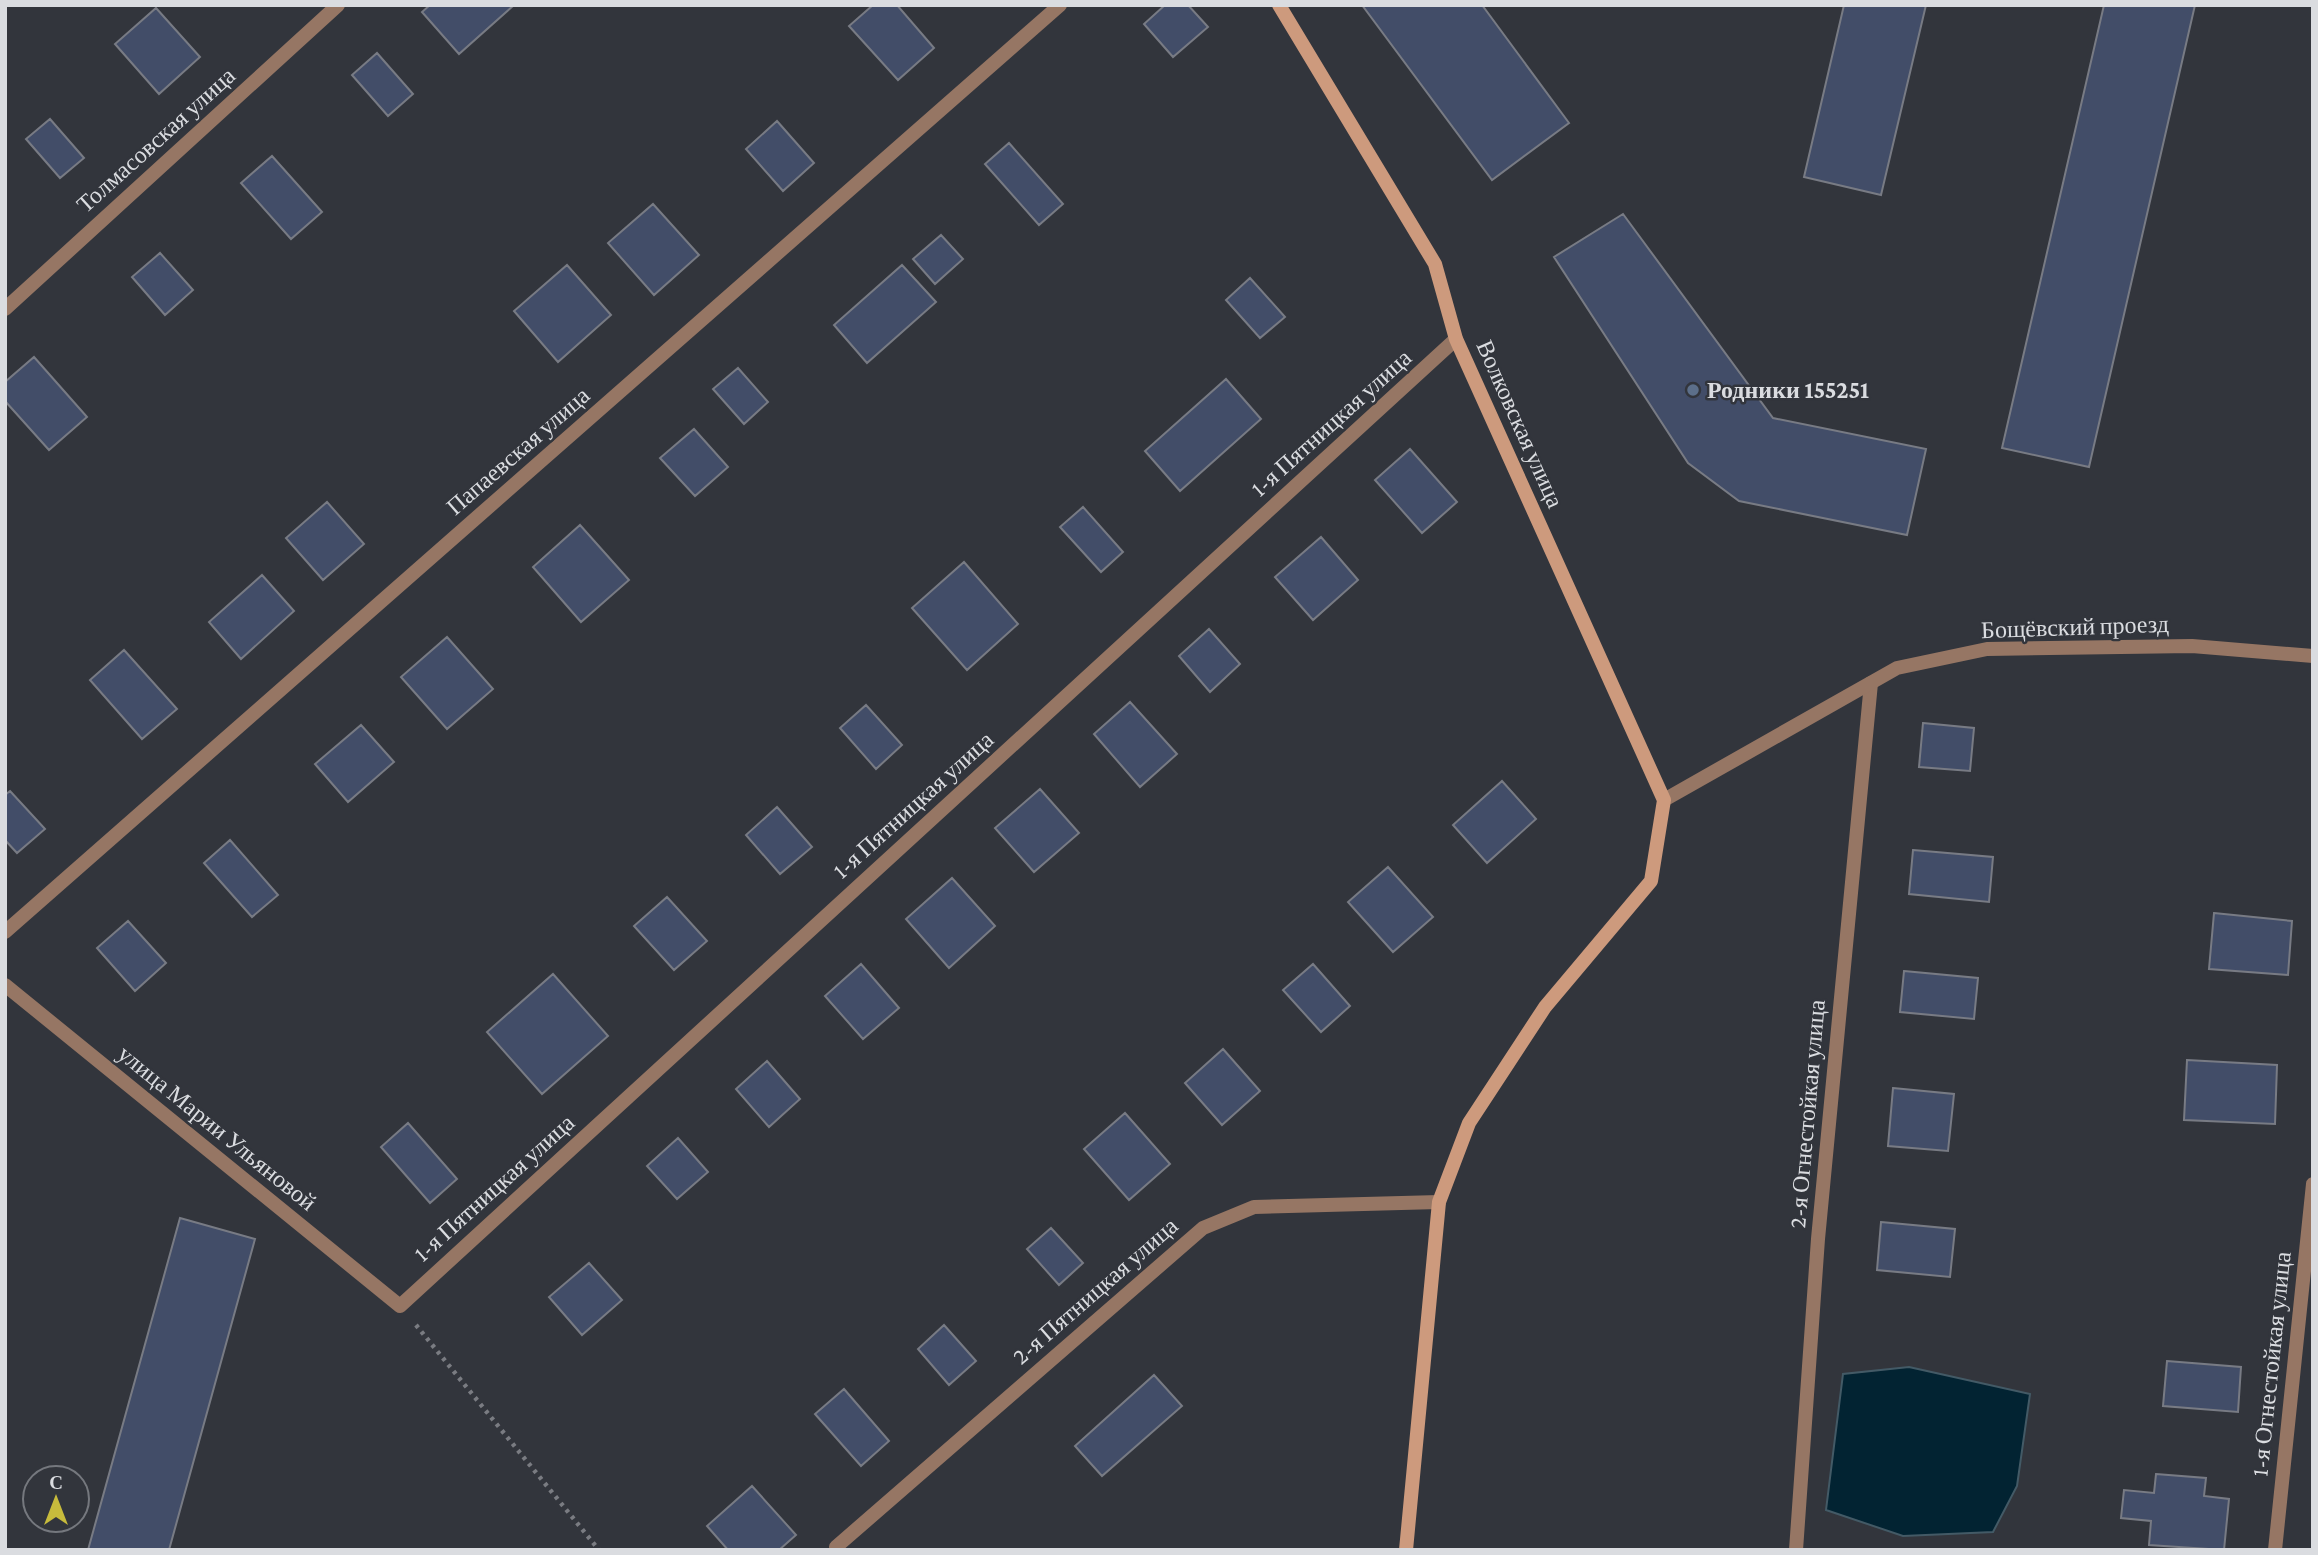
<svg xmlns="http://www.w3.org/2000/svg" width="2318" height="1555" font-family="'Crimson Pro',serif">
<rect width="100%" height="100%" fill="#32353c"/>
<!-- water -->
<path fill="#022332" stroke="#435a66" stroke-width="2" d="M1909 1367 2030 1394 2017 1486 1993 1532 1903 1536 1826 1510 1843 1374Z"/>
<!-- building -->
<path fill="#424d68" stroke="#787b84" stroke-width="2" d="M430 5H514L459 54 422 12Z
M873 5H897L934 48 898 80 849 26Z
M1165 5H1188L1208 27 1173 57 1144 24Z
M1362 5H1482L1569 123 1492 180Z
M1844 5H1926L1881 195 1804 177Z
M2104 5H2195L2089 467 2002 448Z
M156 8 200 57 159 94 115 44Z
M377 53 413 94 388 116 352 75Z
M50 119 84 158 60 178 26 139Z
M777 121 814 163 783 191 746 149Z
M1009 143 1063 204 1039 225 985 164Z
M272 156 322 212 291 239 241 183Z
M653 204 699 255 654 295 608 243Z
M1623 214 1773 418 1926 449 1907 535 1739 501 1688 463 1554 257Z
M941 235 963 259 935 284 913 259Z
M160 253 193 290 165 315 132 277Z
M567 265 611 315 558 362 514 311Z
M902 265 936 302 867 363 834 325Z
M1250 278 1285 317 1260 338 1226 300Z
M34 357 87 417 49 450 5 401V382Z
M738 368 768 402 744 424 713 389Z
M1226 379 1261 419 1180 491 1145 451Z
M694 429 728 467 695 496 660 458Z
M1410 449 1457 502 1422 533 1375 480Z
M327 502 364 544 323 580 286 538Z
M1083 507 1123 552 1101 572 1060 527Z
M580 525 629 580 581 622 533 567Z
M1321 537 1358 580 1313 620 1275 577Z
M964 562 1018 624 967 670 912 608Z
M262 575 294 611 241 659 209 622Z
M1209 629 1240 664 1210 692 1179 656Z
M447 637 493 689 447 729 401 677Z
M124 650 177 709 142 739 90 680Z
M1130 702 1177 754 1140 787 1094 734Z
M866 705 902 745 876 769 840 728Z
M1923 723 1974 728 1970 771 1919 767Z
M361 725 394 762 348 802 315 764Z
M1502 781 1536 819 1487 863 1453 825Z
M1040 789 1079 833 1034 872 995 828Z
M10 791 45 829 17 853 5 840V795Z
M777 807 812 847 780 874 746 835Z
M230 840 278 895 252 917 204 863Z
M1913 850 1993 857 1989 902 1909 894Z
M1388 867 1433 917 1393 952 1348 902Z
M952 878 995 926 949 968 906 919Z
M667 897 707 941 674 970 634 926Z
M2214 913 2292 921 2288 975 2209 969Z
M128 921 166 963 135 991 97 948Z
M861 964 899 1008 863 1039 825 996Z
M1313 964 1350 1006 1321 1032 1283 990Z
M1904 971 1978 978 1974 1019 1900 1012Z
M553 974 608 1036 542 1094 487 1032Z
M1223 1049 1260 1091 1222 1125 1185 1083Z
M2187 1060 2277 1065 2275 1124 2184 1120Z
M767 1061 800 1099 769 1127 736 1089Z
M1893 1088 1954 1094 1948 1151 1888 1146Z
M1125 1113 1170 1164 1129 1200 1084 1149Z
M408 1123 457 1179 430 1203 381 1147Z
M678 1138 708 1172 677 1199 647 1166Z
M180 1218 255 1239 169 1550H88Z
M1881 1222 1955 1229 1950 1277 1877 1270Z
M1051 1228 1083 1263 1059 1285 1027 1249Z
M589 1263 622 1300 582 1335 549 1297Z
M944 1325 976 1361 949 1385 918 1349Z
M2167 1361 2241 1367 2238 1412 2163 1406Z
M1154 1375 1182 1406 1102 1476 1075 1446Z
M844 1389 889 1441 861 1466 815 1414Z
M2156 1474 2206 1478 2204 1496 2229 1499 2224 1550 2149 1545 2151 1521 2121 1518 2124 1490 2154 1493Z
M752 1486 796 1535 779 1550H728L707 1526Z"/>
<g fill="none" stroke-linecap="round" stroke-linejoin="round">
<!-- path -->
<path stroke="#7a7c82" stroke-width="4.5" stroke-dasharray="3.5 5" stroke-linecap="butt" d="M416 1325 599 1550"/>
<!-- service -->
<path stroke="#967664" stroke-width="14" d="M1796 1550 1818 1239 1871 683"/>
<!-- minor -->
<path stroke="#967664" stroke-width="14" d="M5 309 338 5
M5 932 1060 5
M5 985 400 1306 1456 339
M836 1547 1203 1228 1254 1207 1439 1202
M2275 1550 2313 1184"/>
<!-- tertiary -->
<path stroke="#967664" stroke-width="14" d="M1664 800 1897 668 1987 649 2192 646 2313 656"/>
<!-- secondary -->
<path stroke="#cd9a7d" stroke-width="14" d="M1279 5 1435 264 1456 339 1664 800 1651 881 1545 1007 1469 1123 1439 1202 1406 1550"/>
</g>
<!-- markers -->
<circle fill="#5c6f8a" stroke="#32353c" stroke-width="2.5" cx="1693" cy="390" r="7"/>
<g text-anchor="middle" stroke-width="5" stroke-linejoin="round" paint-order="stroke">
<!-- street labels -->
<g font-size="24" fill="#dadce0" stroke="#32353c">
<text transform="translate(156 140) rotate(-42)" y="8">Толмасовская улица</text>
<text transform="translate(1331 423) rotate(-42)" y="8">1-я Пятницкая улица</text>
<text transform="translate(1520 424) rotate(66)" y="8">Волковская улица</text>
<text transform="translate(518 451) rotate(-41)" y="8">Папаевская улица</text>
<text transform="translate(2075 627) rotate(-2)" y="8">Бощёвский проезд</text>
<text transform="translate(913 805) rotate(-42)" y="8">1-я Пятницкая улица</text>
<text transform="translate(1807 1114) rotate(-85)" y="8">2-я Огнестойкая улица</text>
<text transform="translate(217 1128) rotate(39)" y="8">улица Марии Ульяновой</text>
<text transform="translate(494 1188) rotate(-42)" y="8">1-я Пятницкая улица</text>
<text transform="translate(1095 1291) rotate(-41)" y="8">2-я Пятницкая улица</text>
<text transform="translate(2271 1364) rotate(-84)" y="8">1-я Огнестойкая улица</text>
</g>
<!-- poi labels -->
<g font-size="24" font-weight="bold" fill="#dadce0" stroke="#32353c" text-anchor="start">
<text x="1707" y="398">Родники 155251</text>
</g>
</g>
<!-- border -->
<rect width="2318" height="1555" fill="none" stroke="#dadce0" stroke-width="14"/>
<!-- north arrow -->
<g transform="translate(56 1499)"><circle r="33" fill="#32353c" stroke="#75787e" stroke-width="2"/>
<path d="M0-5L12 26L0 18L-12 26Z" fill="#c7bb3c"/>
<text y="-10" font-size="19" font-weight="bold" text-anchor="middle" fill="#dadce0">С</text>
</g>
</svg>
